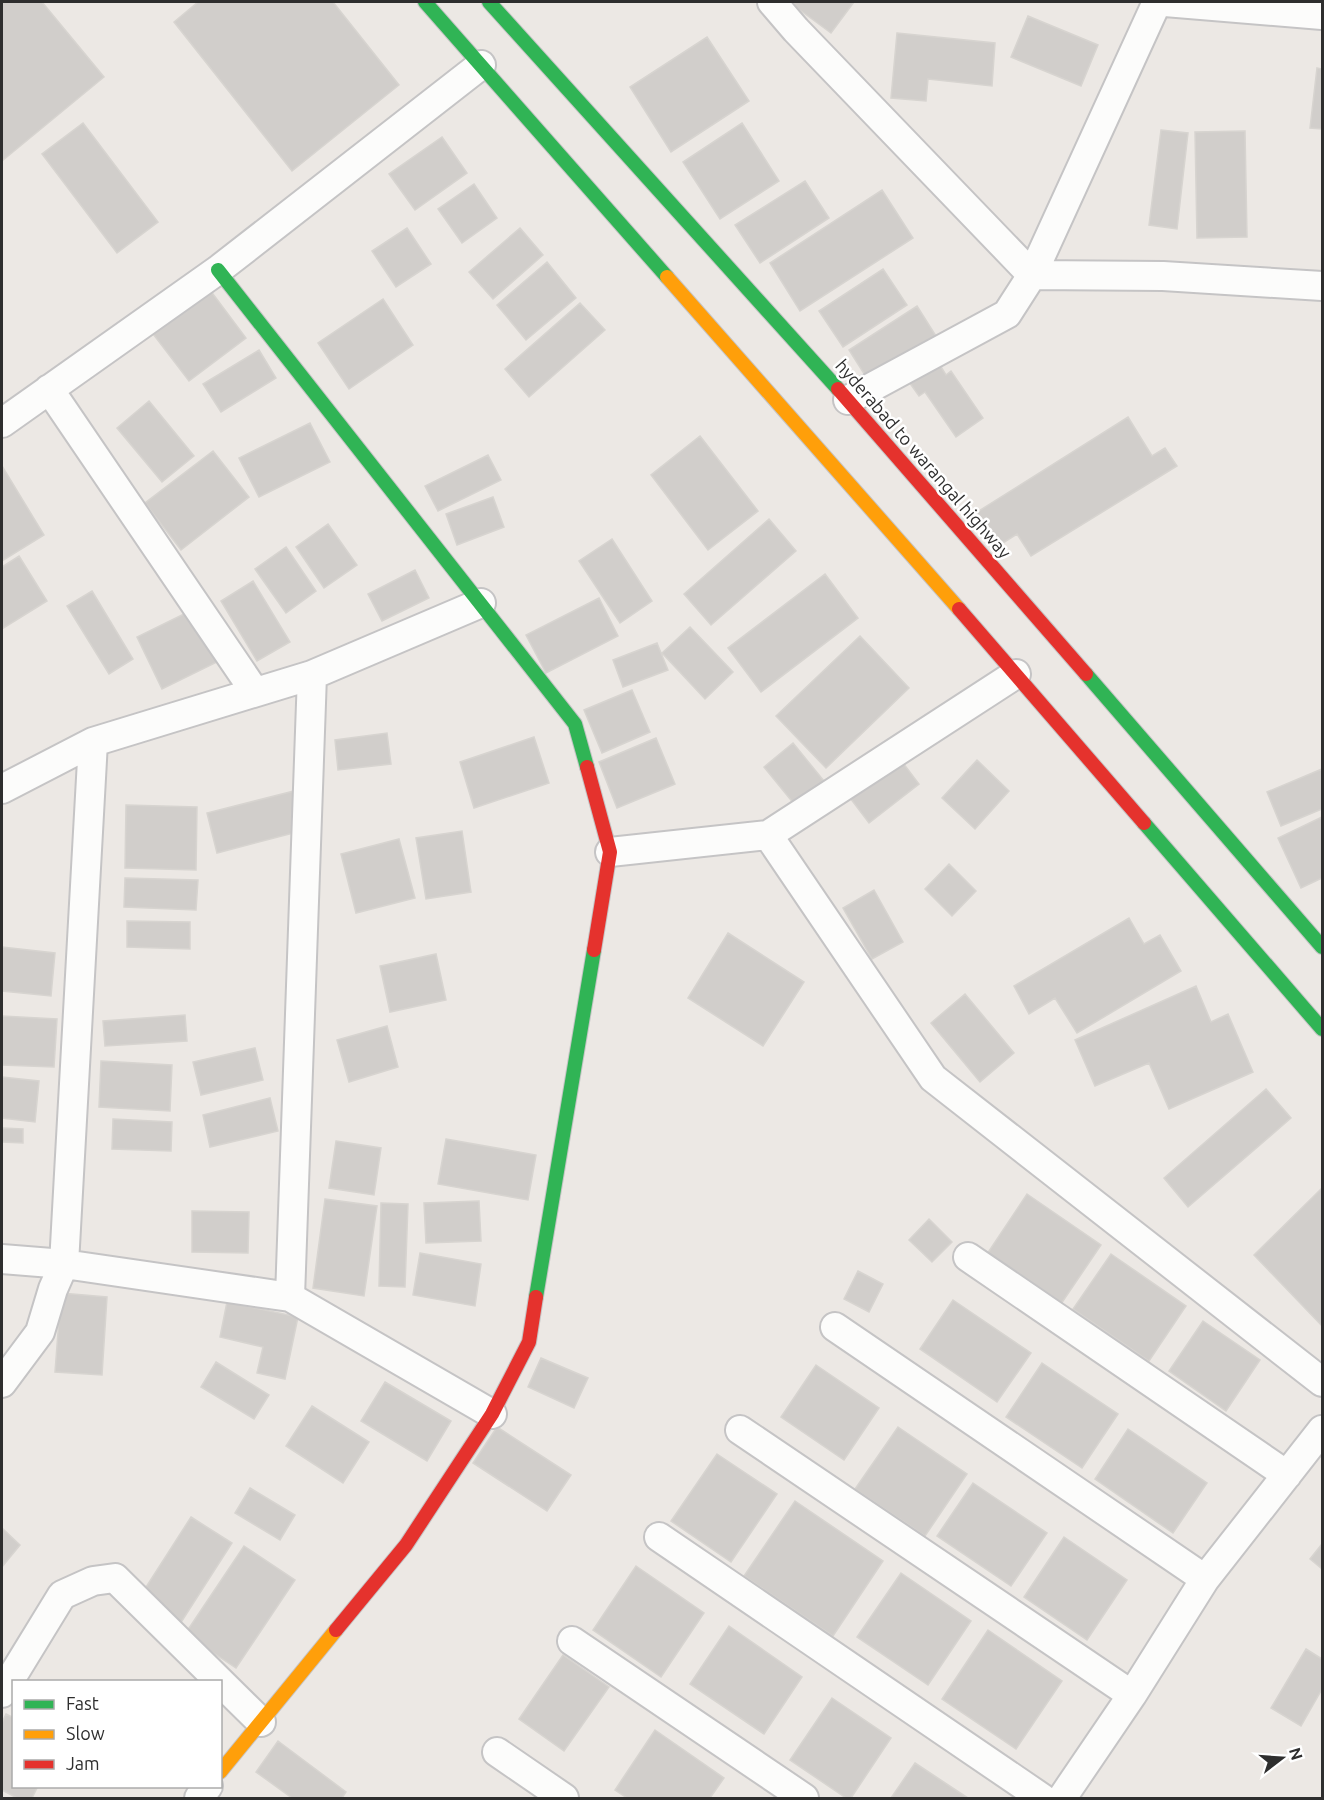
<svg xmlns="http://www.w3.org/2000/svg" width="1324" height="1800" font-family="Ubuntu,sans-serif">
<rect width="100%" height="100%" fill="#ece8e4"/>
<!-- building -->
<path fill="#d1cecb" stroke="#d7d4d0" stroke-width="1.5" d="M2 2H42L104 77 2 161Z
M198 2H333L399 85 292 171 174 22Z
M796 2H854L831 33 793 5Z
M1028 16 1098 45 1081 86 1011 57Z
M897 33 995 43 992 86 928 79 926 101 891 98Z
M707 37 749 101 671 152 630 87Z
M1317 68 1322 69V129L1310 128Z
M83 123 158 222 117 253 42 154Z
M742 123 779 181 720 219 683 162Z
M1161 130 1188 133 1177 229 1149 225Z
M1245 131 1247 237 1197 238 1195 132Z
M442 137 467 173 415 210 389 174Z
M805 181 829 218 760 263 735 225Z
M474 184 497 218 462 243 438 209Z
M882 190 913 238 800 311 770 263Z
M407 228 431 264 396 287 372 251Z
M520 228 543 255 493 299 469 272Z
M547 262 576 298 526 340 497 305Z
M883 269 907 305 843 347 819 311Z
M210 290 246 338 189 381 153 334Z
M383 299 413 345 349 389 318 343Z
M580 303 605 330 529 397 505 369Z
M917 306 936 336 868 380 849 350Z
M259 350 276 378 221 412 203 384Z
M938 362 946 375 951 371 983 418 956 437 925 392 919 396 909 382Z
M149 401 194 456 162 482 117 428Z
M1128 417 1152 456 1165 448 1177 466 1031 556 1017 534 995 548 974 514Z
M310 423 330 462 259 497 239 458Z
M700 436 758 511 708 550 651 475Z
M213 451 249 497 181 550 145 503Z
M488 455 501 480 438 511 425 486Z
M2 466 44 535 2 561Z
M493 497 504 527 457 545 446 514Z
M769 519 796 551 711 625 684 594Z
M328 524 357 565 324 588 296 547Z
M612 539 652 601 620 623 579 561Z
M286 547 316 591 286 613 255 569Z
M19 556 47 601 2 629V567Z
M415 570 429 598 382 621 368 594Z
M825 574 858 618 761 692 728 648Z
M253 581 290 642 257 661 221 601Z
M92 591 133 659 109 674 67 606Z
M599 598 618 636 546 673 526 635Z
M192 610 217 662 162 689 137 637Z
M690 627 733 672 705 699 662 653Z
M860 636 909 688 826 768 776 716Z
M657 643 668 670 623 687 613 660Z
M632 690 650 732 602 753 584 710Z
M387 733 391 764 338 770 335 740Z
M534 737 549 783 474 808 460 762Z
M656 738 675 784 617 808 599 762Z
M793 743 828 786 799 810 764 767Z
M900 759 919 784 869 823 850 798Z
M977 760 1009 791 975 829 942 798Z
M1322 769V809L1281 826 1267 792Z
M294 791 305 830 217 853 207 813Z
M126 805 197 807 196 870 125 868Z
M1322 817V878L1301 888 1278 838Z
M462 831 471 892 426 899 416 838Z
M399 839 415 898 356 913 341 854Z
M949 864 976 891 952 916 925 889Z
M125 878 198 880 196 910 124 907Z
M874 890 903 942 872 959 843 908Z
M1129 918 1144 944 1160 935 1181 971 1077 1033 1055 998 1029 1014 1014 986Z
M127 921 190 922V949L127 947Z
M728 933 804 982 763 1046 688 998Z
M2 947 55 953 51 996 2 991Z
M436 954 446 1000 390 1012 380 966Z
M1196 986 1211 1022 1228 1014 1253 1072 1169 1109 1149 1063 1095 1086 1075 1040Z
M965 994 1014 1053 980 1082 931 1023Z
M185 1015 187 1041 105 1046 103 1021Z
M2 1016 57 1019 54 1067 2 1065Z
M387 1026 398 1067 349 1082 337 1040Z
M255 1048 263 1080 201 1095 193 1062Z
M101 1061 172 1065 170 1111 99 1107Z
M2 1077 39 1081 35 1122 2 1118Z
M1266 1089 1291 1118 1188 1207 1164 1178Z
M270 1098 278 1131 210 1147 203 1115Z
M113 1119 172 1122 171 1151 112 1149Z
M2 1128 23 1129V1143L2 1142Z
M446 1139 536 1155 528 1200 438 1184Z
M336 1141 381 1148 374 1195 329 1188Z
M1322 1188V1326L1254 1255Z
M1027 1194 1101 1245 1061 1304 987 1254Z
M325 1199 377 1206 364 1296 313 1288Z
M479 1201 481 1241 426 1243 424 1203Z
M381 1203 408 1204 405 1287 379 1286Z
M192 1211 249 1212 248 1253 192 1252Z
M929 1219 952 1242 932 1262 909 1240Z
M420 1253 481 1264 475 1306 413 1295Z
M1111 1254 1186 1306 1149 1361 1073 1309Z
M858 1271 883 1284 869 1312 844 1299Z
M61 1293 107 1297 102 1375 55 1372Z
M953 1300 1031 1353 997 1402 920 1349Z
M227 1302 298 1317 285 1379 257 1373 263 1347 220 1337Z
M1203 1321 1260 1360 1226 1411 1169 1371Z
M541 1358 588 1378 574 1408 528 1387Z
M216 1362 269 1395 254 1419 201 1387Z
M1042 1363 1118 1414 1082 1468 1006 1417Z
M816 1365 879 1408 844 1460 781 1417Z
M385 1382 451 1421 427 1461 361 1421Z
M312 1406 369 1442 343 1483 286 1446Z
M497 1427 571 1475 547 1511 473 1463Z
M898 1427 967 1474 925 1536 855 1489Z
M1128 1429 1207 1483 1173 1533 1095 1479Z
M717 1454 777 1494 731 1562 671 1521Z
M973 1483 1047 1533 1011 1586 937 1536Z
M250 1488 295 1515 280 1540 235 1513Z
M795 1501 883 1561 833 1636 744 1576Z
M191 1517 232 1543 180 1624 139 1598Z
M2 1528 20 1545 2 1567Z
M1064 1537 1127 1580 1087 1640 1024 1597Z
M1322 1544V1569L1310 1559Z
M244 1546 295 1580 236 1668 185 1634Z
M636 1566 704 1613 661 1677 593 1630Z
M901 1573 971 1621 928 1685 857 1637Z
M729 1626 802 1677 764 1734 690 1684Z
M988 1630 1062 1681 1016 1749 942 1699Z
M1306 1649 1322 1659V1689L1301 1726 1271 1708Z
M563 1655 609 1687 564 1751 519 1719Z
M832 1698 891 1738 851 1798H846L790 1760Z
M6 1714 14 1718V1786H38L32 1798H17L2 1790V1723Z
M655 1730 724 1778 710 1798H627L615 1790Z
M278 1741 346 1792 342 1798H292L256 1772Z
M915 1763 968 1798H891Z"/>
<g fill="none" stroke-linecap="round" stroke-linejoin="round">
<!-- street casing -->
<g stroke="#c5c4c5" stroke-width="32">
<path id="street" d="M772 2 796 30 1032 275 1163 276 1322 286
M1165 2 1322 15
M49 389 255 692
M848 400 1007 314 1032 275 1157 2
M2 423 218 270 481 65
M312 675 290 1297 492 1414
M2 789 93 742 312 675 481 603
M768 835 933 1078 1322 1382
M610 852 768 835 1016 674
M968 1257 1287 1475
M2 1259 64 1264 290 1297
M835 1327 1205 1579
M2 1383 40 1332 53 1289 64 1264 93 742
M740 1430 1132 1695
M659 1537 1042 1798
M572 1641 804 1798
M2 1693 62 1595 93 1581 115 1578 261 1722
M497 1752 564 1798
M199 1798 208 1786
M1062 1798 1132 1695 1205 1579 1322 1430"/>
</g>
<!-- fast casing -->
<g stroke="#c5c4c5" stroke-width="16">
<path id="fast" d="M425 2 667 277
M489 2 838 389
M218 270 575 724 587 767
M1086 674 1322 947
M1144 823 1322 1029
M536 1297 594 950"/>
</g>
<!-- slow casing -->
<g stroke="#c5c4c5" stroke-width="16">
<path id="slow" d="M667 277 959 609
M220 1772 336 1630"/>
</g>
<!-- jam casing -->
<g stroke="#c5c4c5" stroke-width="16">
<path id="jam" d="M838 389 1086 674
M959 609 1144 823
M587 767 610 852 594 950
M336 1630 406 1545 492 1414 529 1342 536 1297"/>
</g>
<!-- street -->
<use href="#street" stroke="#fcfcfb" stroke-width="28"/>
<!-- fast -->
<use href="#fast" stroke="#30b455" stroke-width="14"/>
<!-- slow -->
<use href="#slow" stroke="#ff9f0a" stroke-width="14"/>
<!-- jam -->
<use href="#jam" stroke="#e5322d" stroke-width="14"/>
</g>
<g text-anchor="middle" stroke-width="5" stroke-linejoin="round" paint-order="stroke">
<!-- street labels -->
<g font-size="18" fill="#2e2e2e" stroke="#fff">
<text transform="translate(923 459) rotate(49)" y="6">hyderabad to warangal highway</text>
</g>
</g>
<!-- border -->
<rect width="1324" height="1800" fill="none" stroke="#2e2e2e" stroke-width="6"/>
<!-- legend -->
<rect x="12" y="1680" width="210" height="108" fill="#ffffff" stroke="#ababab" stroke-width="1.5"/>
<rect x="24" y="1700" width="30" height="9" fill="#30b455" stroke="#ababab" stroke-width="1.5"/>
<text x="66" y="1710" font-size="18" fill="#2e2e2e">Fast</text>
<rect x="24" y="1730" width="30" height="9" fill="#ff9f0a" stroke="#ababab" stroke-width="1.5"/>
<text x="66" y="1740" font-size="18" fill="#2e2e2e">Slow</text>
<rect x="24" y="1760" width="30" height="9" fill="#e5322d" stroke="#ababab" stroke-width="1.5"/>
<text x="66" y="1770" font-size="18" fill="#2e2e2e">Jam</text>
<!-- north arrow -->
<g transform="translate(1282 1758) rotate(73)" stroke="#ffffff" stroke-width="4.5" paint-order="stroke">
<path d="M0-4.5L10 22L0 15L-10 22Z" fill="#2e2e2e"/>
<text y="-9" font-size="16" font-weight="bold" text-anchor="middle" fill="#2e2e2e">N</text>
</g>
</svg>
